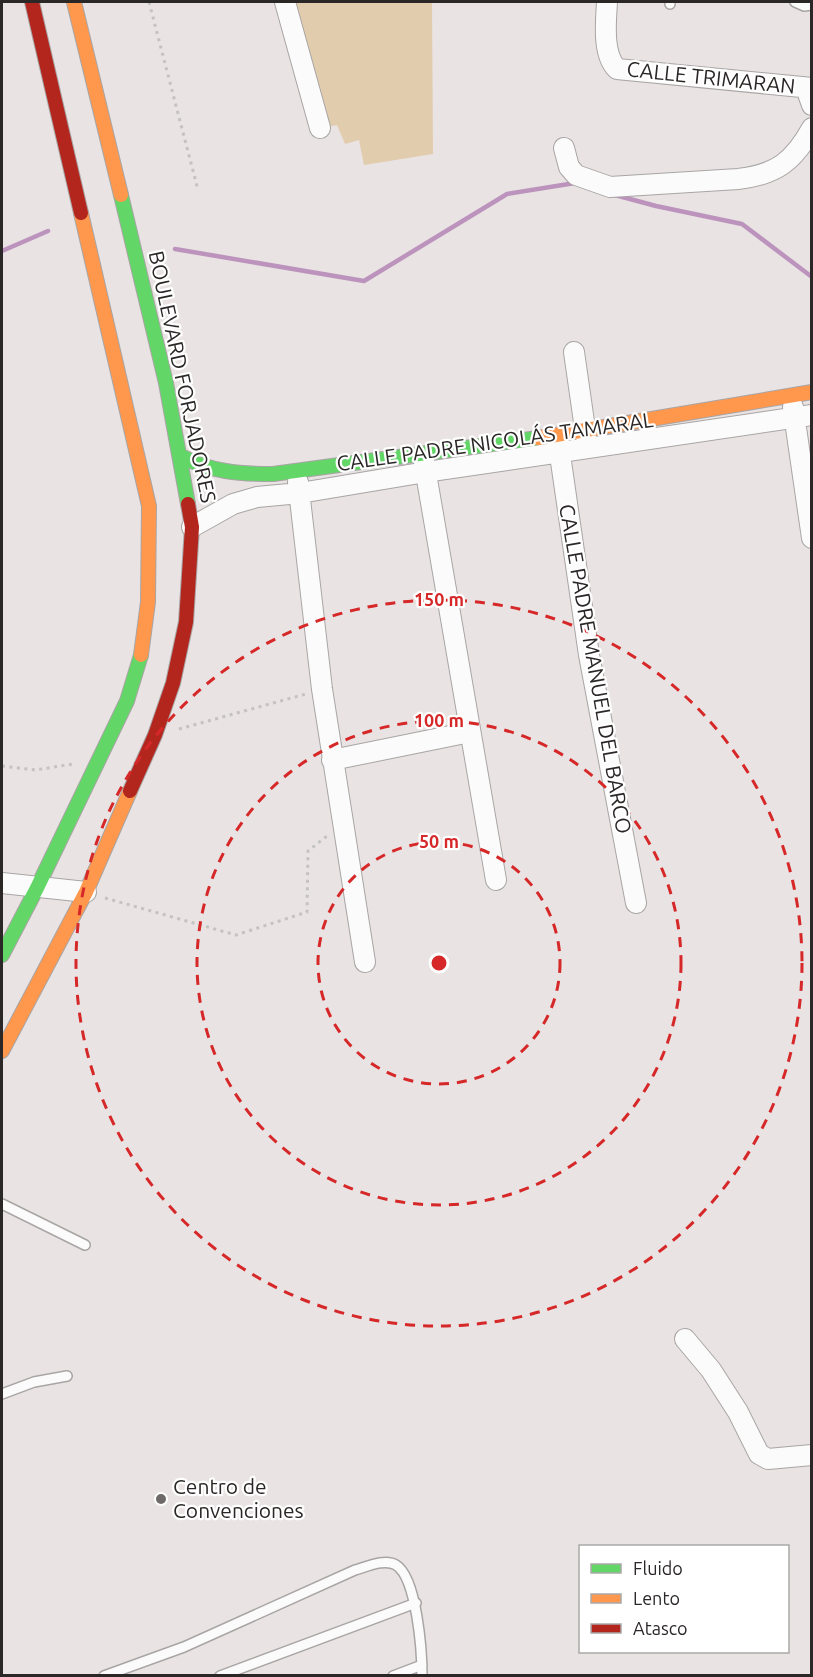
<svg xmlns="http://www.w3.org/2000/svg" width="813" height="1677" font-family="Ubuntu,sans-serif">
<rect width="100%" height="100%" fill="#e9e3e3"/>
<!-- green -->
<path fill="#e1ccad" d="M292 2H432L433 154 364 165 359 140 345 144 337 125 323 128Z"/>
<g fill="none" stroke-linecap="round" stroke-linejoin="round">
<!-- stream -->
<path stroke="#bc93bd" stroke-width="4.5" d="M615 195 656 206 742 224 812 277
M175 249 364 281 507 194 575 183
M2 251 48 231"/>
<!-- lane casing -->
<g stroke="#a9a5a5" stroke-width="12">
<path id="lane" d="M795 2 804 6 812 5
M670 4V2
M2 1204 85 1245
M2 1394 34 1382 67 1376
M104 1676 184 1647 355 1570C366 1567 385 1558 396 1565 417 1578 422 1652 422 1676
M220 1676 416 1603
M393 1676 422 1665"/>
</g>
<!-- street casing -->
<g stroke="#a9a5a5" stroke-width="22">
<path id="street" d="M285 2 320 128
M607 2C606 21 602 54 617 69L812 88
M806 88 812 105
M564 148 569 167 576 175 610 187 738 179C776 175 794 161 812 128
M574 352 587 443
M793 407 812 538
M558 441 589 655 636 903
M424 462 496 880
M298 482 322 689 365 962
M192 527 233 504 257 497 300 493 426 472 812 415
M332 760 470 732
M2 883 86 892
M685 1339 711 1370 738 1412 759 1454 768 1459 812 1455"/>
</g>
<!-- fast casing -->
<g stroke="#a9a5a5" stroke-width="16">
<path id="fast" d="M121 195 166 383 188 504
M181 456C210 472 240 474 273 474L538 438
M2 955 37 888 127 701 141 655"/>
</g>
<!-- slow casing -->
<g stroke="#a9a5a5" stroke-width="16">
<path id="slow" d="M74 2 121 195
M81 213 149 506 148 602 141 655
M538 438 812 392
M2 1051 86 892 130 791"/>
</g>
<!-- jam casing -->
<g stroke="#a9a5a5" stroke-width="16">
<path id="jam" d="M32 2 81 213
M130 791 155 735 173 683 186 622 192 527 188 504"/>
</g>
<!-- path -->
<path stroke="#c5c2c2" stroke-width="3" stroke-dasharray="3 4.5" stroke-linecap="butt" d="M149 2 198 190
M179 729 306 694
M2 766 35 770 73 764
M105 898 236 935 307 912 308 851 327 836"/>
<!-- lane -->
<use href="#lane" stroke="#fcfbfb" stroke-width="9"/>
<!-- street -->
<use href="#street" stroke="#fcfbfb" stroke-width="20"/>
<!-- fast -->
<use href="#fast" stroke="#63d668" stroke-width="14"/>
<!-- slow -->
<use href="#slow" stroke="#ff974d" stroke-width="14"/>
<!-- jam -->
<use href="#jam" stroke="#b3261e" stroke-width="14"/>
</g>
<!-- distance rings -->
<g fill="none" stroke="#d62828" stroke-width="3" stroke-dasharray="10 8">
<circle cx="439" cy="963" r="121"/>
<circle cx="439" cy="963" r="242"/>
<circle cx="439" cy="963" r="363"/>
</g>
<!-- markers -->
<circle fill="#6e6969" stroke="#fff" stroke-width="2" cx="161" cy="1499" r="6"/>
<g text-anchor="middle" stroke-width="4.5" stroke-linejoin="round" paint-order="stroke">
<!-- street labels -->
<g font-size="21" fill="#2b2727" stroke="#fff">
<text transform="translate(711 78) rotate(6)" y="7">CALLE TRIMARAN</text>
<text transform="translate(182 377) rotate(78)" y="7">BOULEVARD FORJADORES</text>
<text transform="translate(495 442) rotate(-8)" y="7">CALLE PADRE NICOLÁS TAMARAL</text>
<text transform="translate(595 669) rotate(80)" y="7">CALLE PADRE MANUEL DEL BARCO</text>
</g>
<!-- poi labels -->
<g font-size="21" fill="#2b2727" stroke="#fff" text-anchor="start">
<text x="173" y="1494">Centro de<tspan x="173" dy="24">Convenciones</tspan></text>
</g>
</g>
<circle cx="439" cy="963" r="9" fill="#d62828" stroke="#fff" stroke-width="3"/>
<g font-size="18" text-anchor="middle" font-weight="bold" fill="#d62828" stroke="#fff" stroke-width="4.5" stroke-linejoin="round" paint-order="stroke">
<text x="439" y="606">150 m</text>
<text x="439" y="727">100 m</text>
<text x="439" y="848">50 m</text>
</g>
<!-- border -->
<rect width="813" height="1677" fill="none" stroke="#2b2727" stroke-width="6"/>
<!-- legend -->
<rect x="579" y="1545" width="210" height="108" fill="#ffffff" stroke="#aaa9a9" stroke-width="1.5"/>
<rect x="591" y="1564" width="30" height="9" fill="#63d668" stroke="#aaa9a9" stroke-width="1.5"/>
<text x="633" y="1575" font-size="18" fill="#2b2727">Fluido</text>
<rect x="591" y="1594" width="30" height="9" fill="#ff974d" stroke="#aaa9a9" stroke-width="1.5"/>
<text x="633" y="1605" font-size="18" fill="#2b2727">Lento</text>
<rect x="591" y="1624" width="30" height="9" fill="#b3261e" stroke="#aaa9a9" stroke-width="1.5"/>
<text x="633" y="1635" font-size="18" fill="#2b2727">Atasco</text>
</svg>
